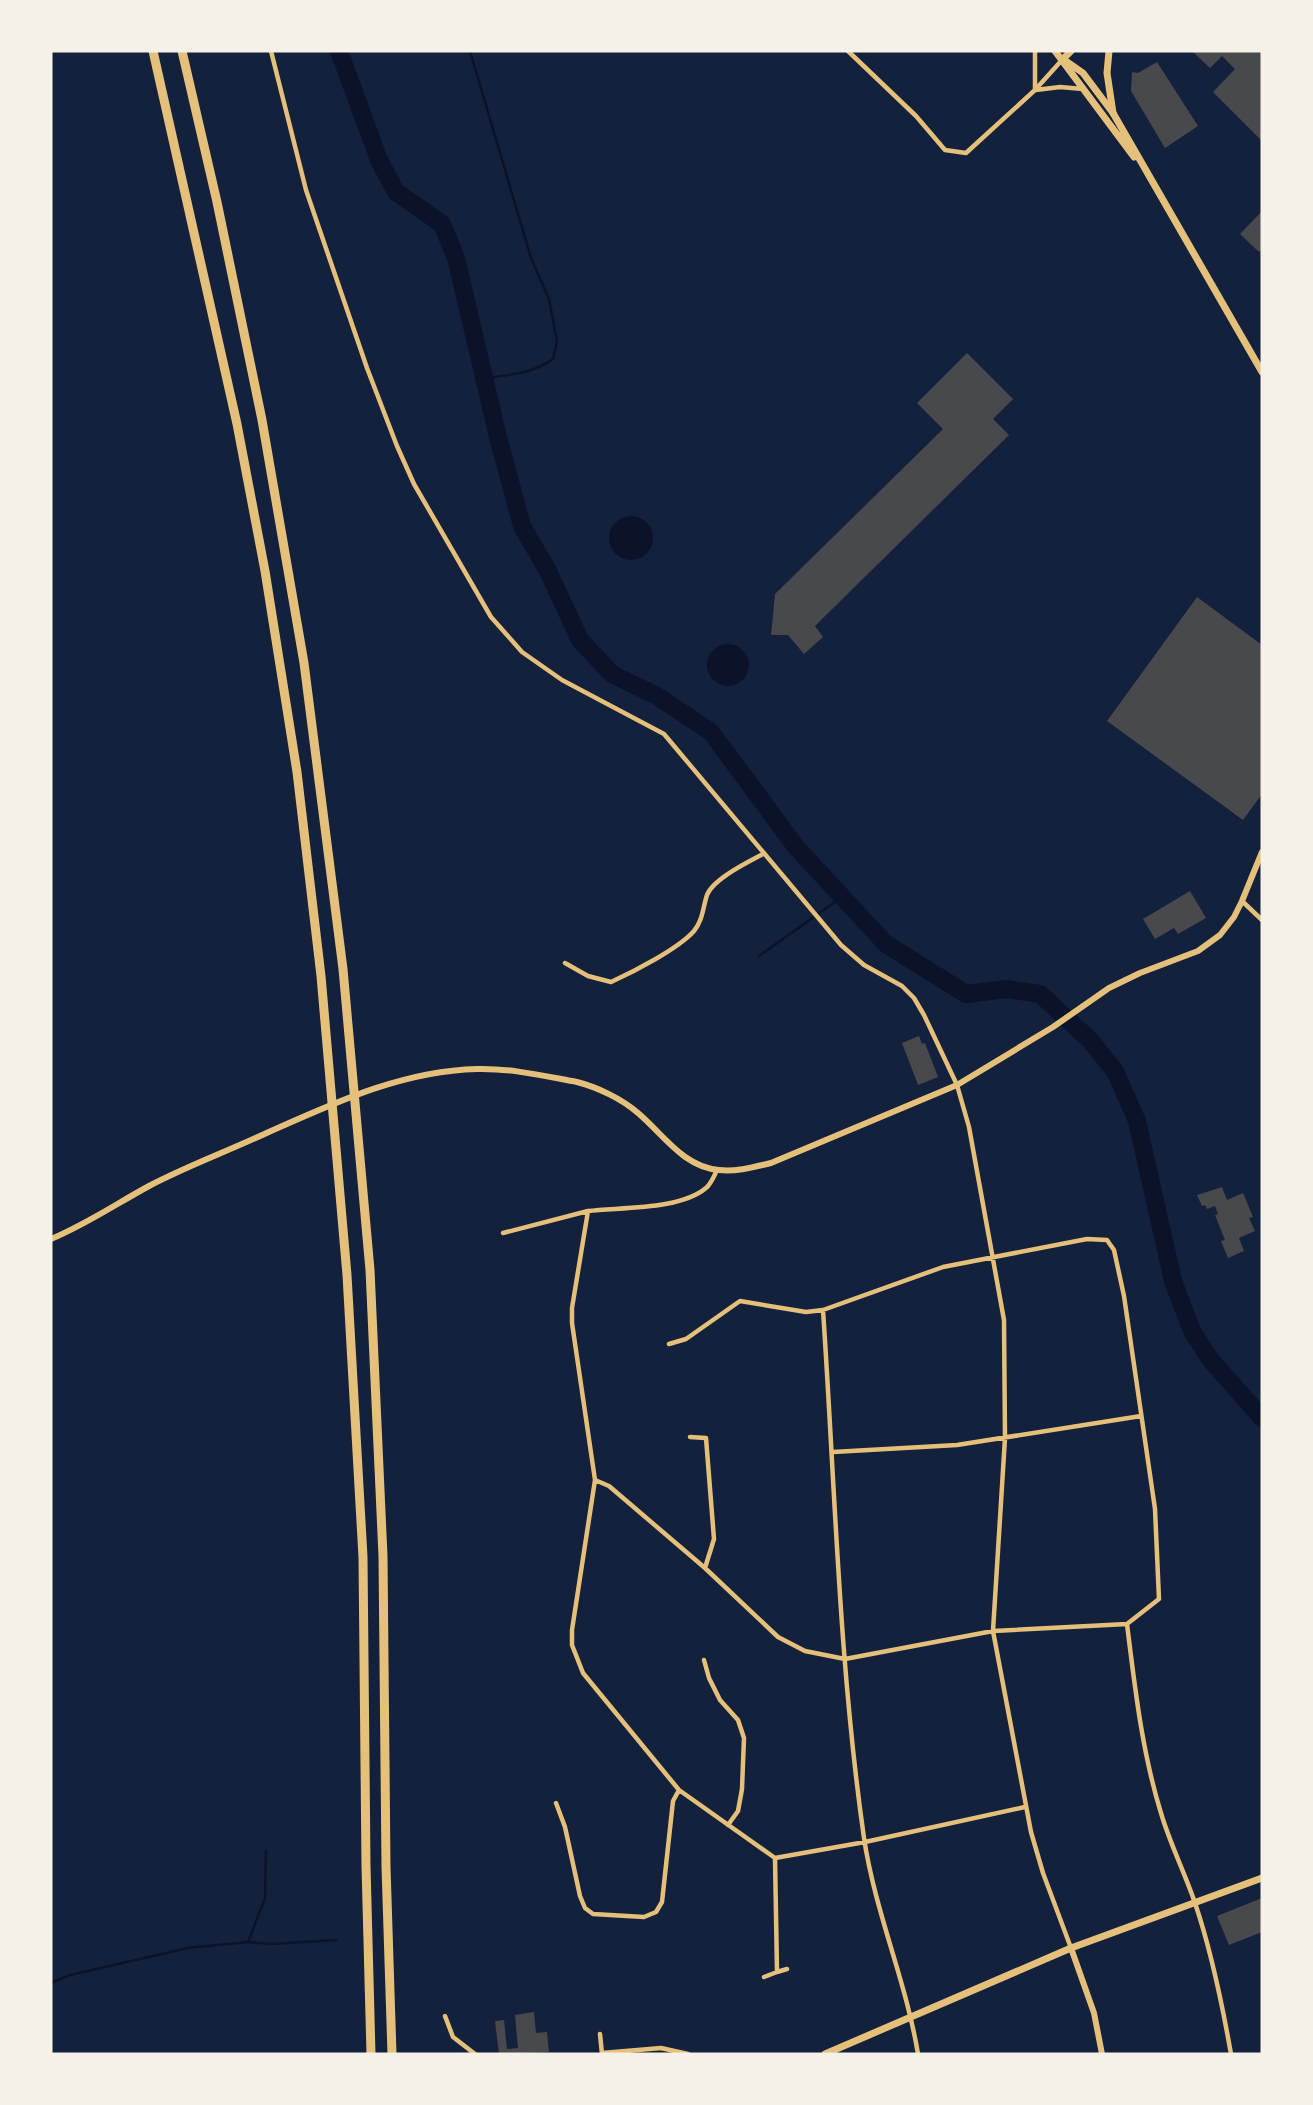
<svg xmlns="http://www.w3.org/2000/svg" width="1313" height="2105" font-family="'Public Sans',sans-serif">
<rect width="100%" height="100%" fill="#14213d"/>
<!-- water -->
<path fill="#0b132b" d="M609 538a22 22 0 1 1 44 0a22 22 0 1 1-44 0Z
M707 665a21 21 0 1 1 42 0a21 21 0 1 1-42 0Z"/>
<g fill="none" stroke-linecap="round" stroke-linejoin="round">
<!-- stream -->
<path stroke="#0b132b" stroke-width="2.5" d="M470 51 531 258 549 299 557 341 553 359C534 373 510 375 486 378
M759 956 842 897
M248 1942 265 1898 266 1851
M51 1983 70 1975 188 1948 248 1942 271 1944 336 1940"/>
<!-- river -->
<path stroke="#0b132b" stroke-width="18" d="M339 51 379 160 396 192 442 224 456 258 498 437 522 526 548 571 580 640 612 674 657 696 711 732 796 847 886 944 966 994 1007 989 1040 994 1089 1039 1115 1071 1137 1121 1173 1281 1192 1331 1210 1359 1262 1418"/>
</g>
<!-- building -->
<path fill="#48494c" d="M1192 51H1262V141L1213 92 1235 69 1222 56 1210 68Z
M1157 62 1198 126 1165 148 1131 91 1132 72 1138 73Z
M1262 211V249L1259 252 1240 234Z
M967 353 1013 399 993 419 1009 435 815 626 823 637 804 654 788 635H771L775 594 943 429 917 403Z
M1197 597 1262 645V794L1243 820 1107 721Z
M1190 891 1206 918 1178 934 1174 928 1155 939 1143 919Z
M919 1036 922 1044 925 1043 938 1077 918 1085 902 1043Z
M1222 1187 1227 1200 1243 1193 1253 1217 1249 1218 1255 1231 1239 1238 1244 1251 1228 1258 1221 1241 1225 1240 1215 1215 1218 1214 1215 1206 1207 1209 1205 1205 1202 1206 1197 1195Z
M1262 1898V1932L1229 1945 1217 1916Z
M534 2012 536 2033 547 2032 549 2052 499 2054 495 2021 504 2020 507 2049 518 2048 515 2015Z"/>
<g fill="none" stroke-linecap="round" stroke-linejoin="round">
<!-- minor -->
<path stroke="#e5c07b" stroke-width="4.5" d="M271 51 306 190 367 368 397 446 414 484 491 617 522 652 562 680 664 734 841 945 864 965 902 986 914 998 924 1015 957 1085 969 1127 1004 1320 1005 1438 993 1631 1031 1832 1043 1873 1071 1948
M848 51 916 116 945 150 966 153 1035 90 1062 60
M1035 51V89
M1036 90 1060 87 1083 89
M1242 901 1262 920
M565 963 588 976 611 982C633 972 678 949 694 931 703 920 703 907 707 895 713 879 748 862 763 854
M588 1211C621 1207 680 1210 706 1188 711 1184 714 1176 717 1170
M503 1233 588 1211 572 1308V1323L595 1480 572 1630V1645L583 1673 679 1790 775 1858 865 1842 1025 1807
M823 1310C835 1486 839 1664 864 1838 875 1912 906 1981 918 2054
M669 1344 686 1339 740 1301 806 1312 823 1310 943 1267 1087 1239 1107 1240 1114 1250 1124 1296 1155 1509 1159 1599 1127 1624
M690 1437 706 1438 714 1539 705 1568
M833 1452 957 1445 1141 1416
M595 1480 609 1486 705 1568 778 1637 805 1651 845 1659 993 1631 1127 1624
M1127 1624C1135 1688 1142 1752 1161 1813 1170 1844 1185 1873 1195 1903 1212 1953 1222 2003 1231 2054
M704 1660 709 1678 720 1700 738 1720 744 1738 742 1789 738 1811 728 1825
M556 1803 565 1827 580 1896 585 1908 593 1914 644 1917 656 1912 662 1902 673 1801 679 1790
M775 1858 777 1972 787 1969
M764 1977 777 1972
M445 2016 453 2037 475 2054
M600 2034 602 2054
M602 2053 661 2048 688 2054"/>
<!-- tertiary -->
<path stroke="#e5c07b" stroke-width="6" d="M51 1239C85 1225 116 1204 149 1186 185 1167 223 1153 260 1136 330 1105 399 1071 477 1069 510 1068 544 1076 577 1082 597 1087 622 1099 638 1113 663 1134 683 1167 719 1170 736 1172 754 1167 771 1163L957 1085 1053 1027 1109 988 1140 973 1198 951 1220 935 1234 917 1242 901 1262 852
M1071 1948 1094 2013 1102 2054"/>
<!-- secondary -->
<path stroke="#e5c07b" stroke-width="7" d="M1109 51 1107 73 1113 113
M1063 59 1071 51
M825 2054 1071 1948 1262 1878"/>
<!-- primary -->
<path stroke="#e5c07b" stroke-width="7" d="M1055 51 1134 157
M1063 59 1083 73 1113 113 1262 372"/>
<!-- motorway -->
<path stroke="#e5c07b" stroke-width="9" d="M153 51 237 424 265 571 297 772 321 976 347 1275 363 1557 366 1866 371 2054
M182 51 217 202 262 420 304 663 343 969 370 1270 383 1556 386 1867 392 2054"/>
</g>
<!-- border -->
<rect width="1313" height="2105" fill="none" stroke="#f6f1e7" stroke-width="105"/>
</svg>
